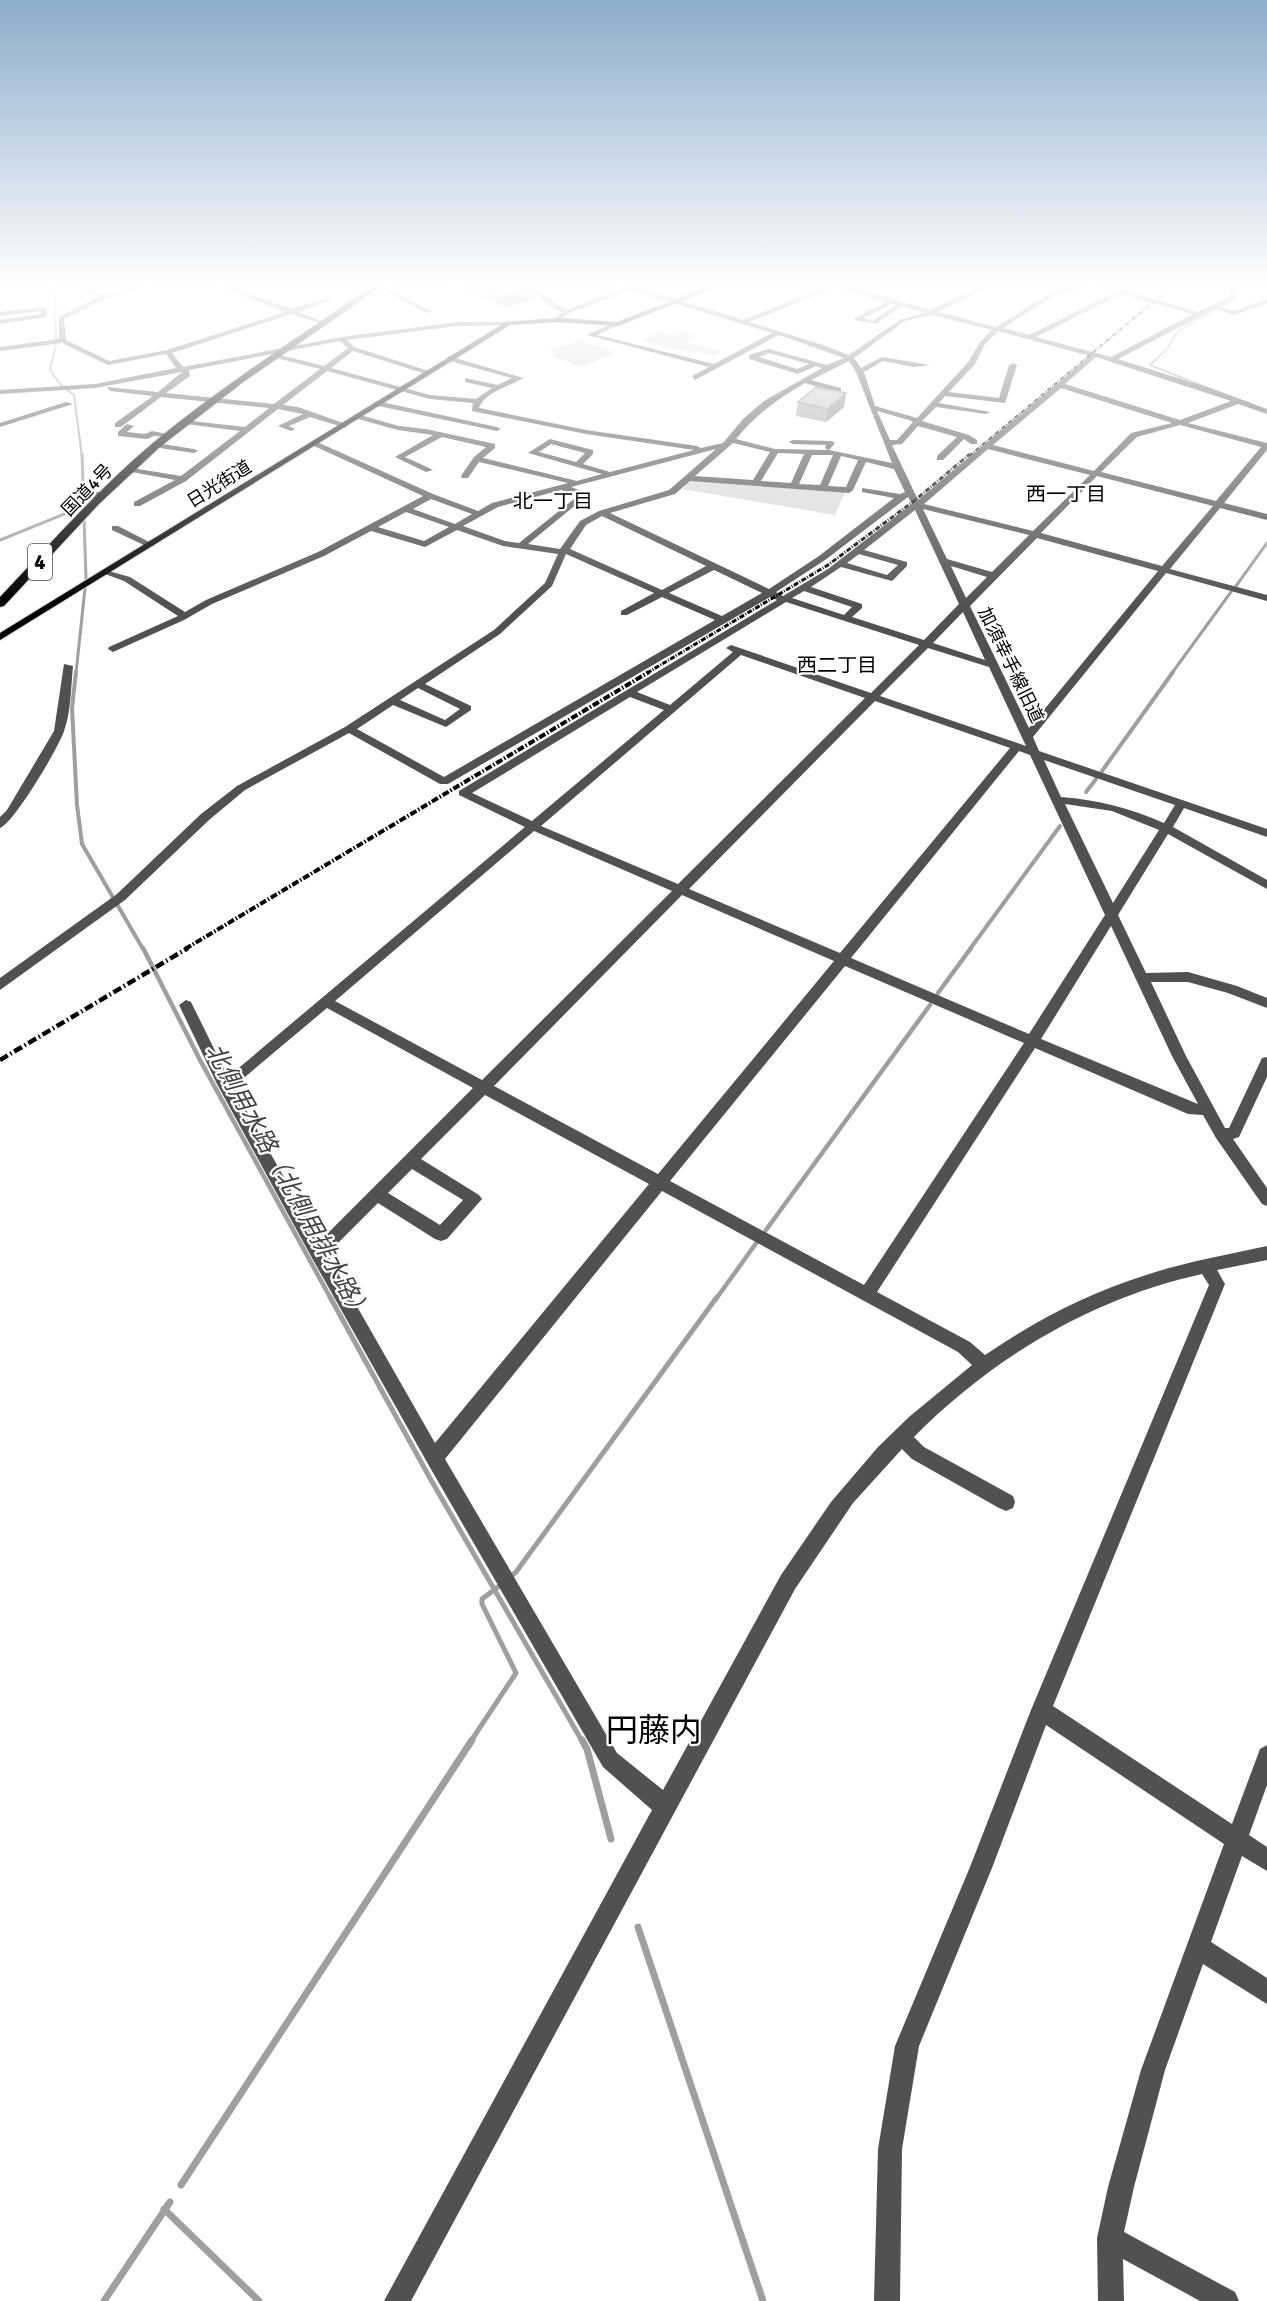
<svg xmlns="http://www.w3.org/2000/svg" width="1267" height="2301" font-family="Signika,'Noto Sans JP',sans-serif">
<rect width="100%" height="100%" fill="#fff"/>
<!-- green -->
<path fill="#d8d8d8" d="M677 330 697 336 686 342 721 352 715 355 669 348 642 340 659 332 668 335Z
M580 340 616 353 581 367 552 356 557 354 550 351Z
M691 480 845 492 835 515 682 489Z"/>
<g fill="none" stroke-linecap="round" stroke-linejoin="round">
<!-- stream-far5 -->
<path stroke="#9f9f9f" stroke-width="2" d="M55 283 56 344 50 370 60 384 74 395 82 456
M1211 389 1150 365 1167 349 1178 331 1238 297 1236 283"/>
<!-- stream-far4 -->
<path stroke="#9f9f9f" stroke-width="3" d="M0 540 84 506
M1236 586 1267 543
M76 673 86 579 82 454
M1172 673 1231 592"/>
<!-- stream-far3 -->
<path stroke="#9f9f9f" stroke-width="4" d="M76 672 72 708 77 805 82 844 143 949
M1102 771 1173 672
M1086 792 1096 779
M970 949 1060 826"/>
<!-- stream-far2 -->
<path stroke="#9f9f9f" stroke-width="4.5" d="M143 948 200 1060 331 1299
M938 993 971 948
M766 1230 930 1005
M716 1299 757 1242"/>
<!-- stream-far1 -->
<path stroke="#9f9f9f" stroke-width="5" d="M330 1297 431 1480 582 1741
M510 1577 516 1572 717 1297
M471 1741 516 1673 482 1604V1599L503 1583"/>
<!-- stream -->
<path stroke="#9f9f9f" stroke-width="7" d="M582 1740 587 1749 611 1839
M638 1927 763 2301
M181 2185 472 1740
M164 2209 259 2301
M104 2301 170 2202"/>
<!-- major casing -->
<g stroke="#dbdbdb" stroke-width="2">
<path id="major" d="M718 283H727L618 326 558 322 510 325 0 640V633L506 322 558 318 617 322Z"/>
</g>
<!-- highway casing -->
<g stroke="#dbdbdb" stroke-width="2">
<path id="highway" d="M377 283H386L242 383 160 447 99 504 4 606 0 607V597C50 544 98 489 154 442 224 384 302 335 377 283Z"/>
</g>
<!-- minor -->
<path fill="#515151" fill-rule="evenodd" d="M67 283C81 283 91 293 104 295 117 296 140 283 156 283L106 298 64 319 66 340 109 361 167 350 285 312 212 283H221L291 309 328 298 333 299 298 312 326 323V325L291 314 172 353 183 367 341 337 457 322H510L508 325 457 326 347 340 354 347 429 371V375L353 351 331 368 430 395 476 399 492 388 465 382V378L498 385 512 378 446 360 449 356 523 378C510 387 485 391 479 408L586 430 697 446 701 448 723 443 743 419 764 401 822 368 816 366 798 374 749 359V355L769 349 827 365 844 358 779 335 695 380 692 376 709 367 587 335 616 322 618 325 597 335 714 364 772 333 630 290 569 313 558 322 555 320 562 312 549 306 539 295 514 283C536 283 548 301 567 310L624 288 612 283 634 284 636 287 743 320 829 286 821 283H838L931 310 988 283H996L938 312 996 327C1027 308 1058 283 1096 283L1198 312 1228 298 1230 290 1208 283 1229 286 1228 283H1234L1236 289 1234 299 1220 307 1234 311 1267 299V303L1234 315 1215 309 1118 359 1216 390 1267 409V414L1238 404 1188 423 1267 443V450L1224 503 1267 514V520L1220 508 1170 569 1267 595V601L1166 573 1033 737 1039 751 1267 829V837L1184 808 1173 827 1267 880V889L1168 834 1118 915 1146 973 1188 972 1237 986 1267 998V1008L1228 993 1188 982H1151L1186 1056 1225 1128H1229L1262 1058 1267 1057V1077L1239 1137 1233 1139 1267 1188V1206L1262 1204 1216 1138 1203 1115 1188 1114 1035 1048 877 1292 970 1342 985 1355C1035 1321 1088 1293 1146 1275 1185 1262 1226 1255 1267 1246V1260L1217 1270 1225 1284 1053 1706 1232 1824 1260 1749 1267 1745V1785L1249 1835 1267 1847V1871L1242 1856 1211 1942 1267 1978V2004L1203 1964 1165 2070 1134 2187 1124 2232 1235 2292 1239 2301H1200L1123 2259 1124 2301H1098L1097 2238 1108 2187 1141 2070 1224 1844 1046 1725 992 1868 919 2046 902 2149 900 2301H874L878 2149 895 2046 970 1867 1031 1710 1209 1285 1202 1274C1093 1298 993 1357 914 1437L924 1447 1013 1496 1015 1502 1013 1508 1006 1511 999 1508 912 1459 902 1449 853 1503 795 1589 411 2301H384L652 1810 603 1767 428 1464 312 1258 217 1084 179 1005 186 1000 191 1002 228 1077 525 827 459 795V791L777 600 770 597 448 784H440L349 733 245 790 209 820 125 900 0 990V978L117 894 201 814 237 786 345 727 494 630 545 583 558 554 503 546 457 530 425 547 371 531 324 556 212 604 184 620 113 652 108 649 109 647 178 616 124 581 105 574V570L130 577 185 612 206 600 318 552 423 496 312 445V441H315L433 494 478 511 492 503 568 483 479 462 468 478H462L461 476 474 457 486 447 442 437 405 457 433 470 426 472 395 457 433 435 398 430 354 418 353 416 357 414 399 426 426 429 495 444V448L483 458 577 481 602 474 528 453 550 439 593 450V454L583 464 610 472 694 450 586 434 472 411 473 403 430 399 327 371 283 405 298 407 346 424V428L310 417 289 426 295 429 291 431 278 426 303 414 278 409 186 481 140 506H134V502L175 480 126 471V467L181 476 240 431 186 424 182 422 183 420 245 427 269 408 161 397 121 427H115V423L153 396 110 391 107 387 158 392 182 372 95 388 0 394V390L95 384 176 368 166 354 108 365 62 343 0 351V347L59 339V317L99 297ZM1089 285 1115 292 1029 335 1003 328 1054 296ZM835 288 886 302 855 318V320L876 324 901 306 925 313 901 319 849 355 823 345 749 322ZM1121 294 1193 314 1111 357 1036 337ZM892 304 895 305 873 321 863 318ZM932 315 992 330 980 342 969 361 917 418 875 406 864 372 883 361 914 367 930 365 882 357 861 368 854 358 905 321ZM998 331 1090 356 918 500 892 445 902 444 918 426 957 437 937 456V460H943L964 439 971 444H977V440L969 435 922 421 936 407 986 414 990 412 939 403 945 396 1005 403 1017 365 1013 363 1009 365 999 398 949 392 975 364 985 344ZM340 341 348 348 324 366 276 354V358L320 369 274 404 166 393 190 376 189 370ZM769 353 809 364 797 369 759 357ZM1096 357 1231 401 1180 420 1065 384ZM849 361 856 372 892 463 829 450 835 443 831 441 793 440 789 442 793 444 826 445 825 448 828 450 775 449 736 439C756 414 778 399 805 383L832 391 827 394 818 392 814 394 831 399 841 392V388L811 380ZM1061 388 1172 423 1131 433 1094 471 993 445ZM877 411 909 420 913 422 897 440H890ZM1180 425 1261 447 1216 501 1101 472 1137 437ZM733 443 770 452 753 480 695 476ZM551 444 585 453 576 462 539 452ZM716 449 669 490 599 511 580 521 560 549 528 544 589 494 571 487ZM988 449 1090 475 1033 531 924 504ZM778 453 804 454 791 483 761 481ZM812 455H833L820 485 799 484ZM841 456 858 460 846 487 828 486ZM866 462 894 469 905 492 900 494 862 488V492L894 498 819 556 769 589 610 513 675 494 690 481 849 493 853 490ZM1097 476 1213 506 1162 566 1041 533ZM561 490 579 495 519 543 505 541 463 526 498 507ZM908 497 912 504 828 569 783 596 776 592 825 560ZM431 499 472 514 455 524 413 509ZM923 509 1029 535 992 572 947 559ZM915 510 959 604 924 640 852 617 862 608V604L811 587 841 567 892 581 907 566V562L864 550ZM406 512 449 527 424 541 378 527ZM602 516 706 566 662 590 570 549 586 525ZM1037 538 1158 571 1029 728 970 606ZM566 554 654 593 621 611V615H627L662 597 715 620 444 777 357 729 393 705 446 727 471 710V706L425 684 500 634 552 586ZM859 554 898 565 887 575 847 563ZM951 566 987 577 966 598ZM714 570 762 593 722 616 669 593ZM804 591 852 607 844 615 792 598ZM786 602 919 645 871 693 731 645 726 648 733 652 670 705 637 692ZM963 612 985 660 933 643ZM928 648 989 667 1026 746 880 696ZM741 655 865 698 678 884 541 826ZM418 688 460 709 445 720 400 700ZM630 697 664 710 532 821 472 793ZM875 701 1010 748 840 953 689 889ZM1019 751 1030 755 1105 915 1029 1034 851 958ZM1044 760 1175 805 1164 823C1130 808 1098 800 1061 797ZM1065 804 1112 811 1159 830 1113 903ZM534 831 672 891 482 1080 335 1001ZM682 895 834 961 658 1174 494 1086ZM1111 926 1172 1056 1198 1104 1041 1039ZM845 966 1024 1043 864 1285 670 1181ZM327 1008 473 1088 320 1241 233 1087ZM485 1095 649 1184 435 1443 327 1254 378 1203 435 1239 441 1241 447 1239 482 1199 479 1195 421 1159ZM412 1169 463 1200 440 1225 388 1193ZM662 1191 958 1352 972 1365 909 1417 878 1447 831 1502 781 1575 663 1790 617 1753 445 1459Z
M362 283 385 287 432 312 427 313 381 289Z
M44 307 47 309 46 317 0 324V320L41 314V311L0 316V312Z
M377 401 497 427 501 429 497 431 374 405 373 403Z
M66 402 73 404 0 427V423Z
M127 424 134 426 127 432 145 434 152 431 173 435 169 437 154 436 147 439 118 436V432Z
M156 443 194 449 198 451 194 453 153 447V443Z
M79 492H104L108 495 104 498 76 497V493Z
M112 526H118L155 545 148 547 112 530Z
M64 664 73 666C71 685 71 713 64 731 59 747 14 823 0 828V817L7 810 54 731Z"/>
<!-- major -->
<use href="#major" fill="#000" fill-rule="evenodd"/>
<!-- highway -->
<use href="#highway" fill="#000" fill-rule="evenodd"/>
<!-- rail-far3 -->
<path stroke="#000" stroke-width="2" stroke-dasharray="4.5 1.5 1 1.5" stroke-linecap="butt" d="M969 456 1176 283"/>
<!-- rail-far2 -->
<path stroke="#000" stroke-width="3" stroke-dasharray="5 1.5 1 1.5" stroke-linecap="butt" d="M647 673 828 565 914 501 970 454"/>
<!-- rail-far1 -->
<path stroke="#000" stroke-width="4" stroke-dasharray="7 2 1.5 2" stroke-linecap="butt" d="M185 949 649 672"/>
<!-- rail -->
<path stroke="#000" stroke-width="4.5" stroke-dasharray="9 3 1.5 3" stroke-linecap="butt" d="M0 1060 188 948"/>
</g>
<!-- wall -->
<path fill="#a5a5a5" d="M443 283H526L534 287 535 299 504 307 458 286 452 288Z
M846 393 844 407 826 422 796 416 798 402Z"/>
<!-- shaded-wall -->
<path fill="#868686" d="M452 283H458V286L452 288Z
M534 287 535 299 504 307 503 295Z
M846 393 844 407 826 422 828 409Z"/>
<!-- building -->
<path fill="#c0c0c0" stroke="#868686" stroke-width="1.5" d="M478 283H526L534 287 503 295Z
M816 387 846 393 828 409 798 402Z"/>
<!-- sky -->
<linearGradient id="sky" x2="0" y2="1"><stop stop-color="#8baccb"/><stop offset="0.47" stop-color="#fff"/><stop offset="1" stop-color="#fff" stop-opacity="0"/></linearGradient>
<rect width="1267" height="605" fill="url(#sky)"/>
<g text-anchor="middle" stroke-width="4.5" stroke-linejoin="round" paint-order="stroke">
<!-- far-street labels -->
<g font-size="18" fill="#000" stroke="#fff">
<text transform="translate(219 484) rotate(-32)" y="6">日光街道</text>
<text transform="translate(87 490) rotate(-46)" y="6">国道4号</text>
<text transform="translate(1011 665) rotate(64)" y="6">加須幸手線旧道</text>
</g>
<!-- far-neighbourhood labels -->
<g font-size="20" fill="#000" stroke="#fff">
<text x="1066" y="501">西一丁目</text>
<text x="553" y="508">北一丁目</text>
<text x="837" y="672">西二丁目</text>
</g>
<!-- shield labels -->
<rect fill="#fff" stroke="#4c4c4c" stroke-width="1.5" x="28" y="544" width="24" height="36" rx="4.5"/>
<g font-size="21" font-weight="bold" fill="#000">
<text x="40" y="569">4</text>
</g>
<!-- water labels -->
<g font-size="24" font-style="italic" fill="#404040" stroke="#fff">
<text transform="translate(288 1182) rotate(61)" y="8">北側用水路（北側用排水路）</text>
</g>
<!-- near-quarter labels -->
<g font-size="32" fill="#000" stroke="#fff">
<text x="654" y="1741">円藤内</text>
</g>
</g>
</svg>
